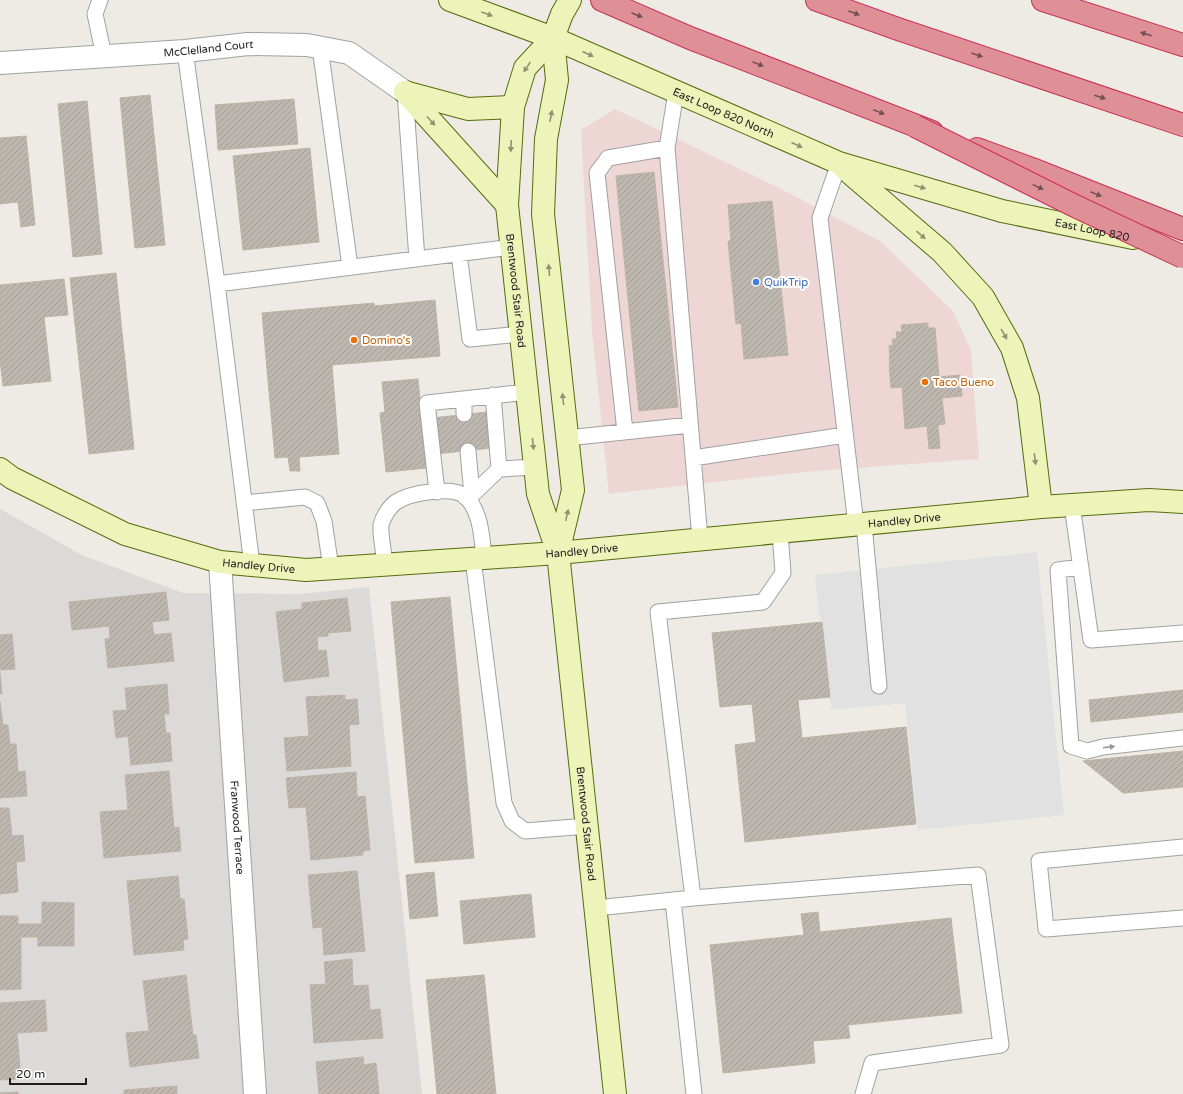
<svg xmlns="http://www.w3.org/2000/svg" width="1183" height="1094" font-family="'Varela Round',sans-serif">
<defs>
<pattern id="building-hatch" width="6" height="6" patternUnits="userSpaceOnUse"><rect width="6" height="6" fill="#bdb7b0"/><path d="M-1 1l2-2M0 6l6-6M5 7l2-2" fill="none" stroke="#a29d97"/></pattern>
</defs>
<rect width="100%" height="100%" fill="#edebe3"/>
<!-- residential -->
<path fill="#dbdad9" d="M0 509 82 555 183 593 300 594 369 587 422 1094H0Z"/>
<!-- commercial -->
<path fill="#edd6d3" d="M615 109 783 190 880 241 953 311 971 350 979 459 814 471 609 494 592 332 581 130Z"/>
<!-- parking -->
<path fill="#e1e1e1" d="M1037 552 1064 815 918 830 905 703 831 710 821 615H819L815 575Z"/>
<!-- building -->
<path fill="url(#building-hatch)" stroke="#bdb3a7" d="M150 95 165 245 135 248 120 98Z
M294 99 298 144 218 150 215 105Z
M87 101 102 254 73 257 58 104Z
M26 136 35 225 21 227 18 202 0 204V138Z
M310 148 319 242 243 250 233 156Z
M654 172 678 407 639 411 616 176Z
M772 201 788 355 744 359 741 323 736 324 728 241H731L728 205Z
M116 273 134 449 89 454 70 278Z
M64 279 68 315 44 317 51 381 3 386 0 360V285Z
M435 300 440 356 332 365 339 454 299 457 300 471H290L288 457 275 458 262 313 374 303V306Z
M928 323V328H935L939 377 960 375 962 396 942 398 945 424 938 425 940 448 929 449 927 426 905 429 902 387 891 388 889 365H890L889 357H890L889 346 893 345 892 339H897L896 332H902L901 325Z
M418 379 427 468 386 472 380 413 385 412 382 382Z
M487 412 491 448 436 454 432 418Z
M166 592 169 620 152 622 154 635 171 633 174 661 108 668 105 639 110 638 109 626 72 630 69 602Z
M450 597 474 858 415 863 391 602Z
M347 598 351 631 328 633V636L317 637 318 651 326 650 329 676 284 682 276 612 302 609V603Z
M822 622 830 697 798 700 802 738 906 727 916 824 745 842 735 745 756 742 752 704 720 707 712 633Z
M12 634 15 669 0 670V635Z
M0 673 2 694H0Z
M167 684 169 714H164L166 733H170L172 761 131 765 128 736 116 738 113 711 127 710 125 688Z
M1183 690V712L1091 722 1089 700Z
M345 695V700L357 699 359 724 349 725 351 766 287 771 284 738 309 736 306 697Z
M0 702 3 725H8L10 744H16L18 772 25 771 27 796 0 798Z
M1183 751V787L1125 793H1123L1083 761Z
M169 771 174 828 179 827 181 851 104 858 100 812 128 810 125 775Z
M356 772 357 797 365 796 370 850 363 851V855L311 860 306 807 289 808 286 778Z
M0 808H9L12 836 23 835 25 861 16 862 18 892 0 894Z
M357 871 365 951 324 955 322 927 313 928 308 875Z
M434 872 438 916 410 919 406 875Z
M178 876 180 899H184L188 939 183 940 184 950 134 955 127 881Z
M531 894 535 937 464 944 460 901Z
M42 902 74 903V946H38V937H21V989L0 990V916H18V924H42Z
M818 912 820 932 951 918 962 1013 848 1025 850 1038 813 1041 815 1063 723 1073 710 945 804 935 801 914Z
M352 959 353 986 368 985 370 1010 380 1009 383 1038 314 1043 310 985 326 984 324 962Z
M186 975 193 1035H196L199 1058 130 1067 126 1033 149 1031 143 981Z
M484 975 496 1094H437L426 980Z
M45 1000 47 1031 17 1033 21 1079 0 1080V1003Z
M363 1057 364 1065 376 1063 379 1094H319L316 1062Z
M177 1086V1094H124V1090Z
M18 1092V1094H0V1093Z"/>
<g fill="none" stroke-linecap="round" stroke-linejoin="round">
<!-- lane casing -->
<g stroke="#a1a1a1" stroke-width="17">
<path id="lane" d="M100 0 95 14 104 56
M320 47 350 267
M185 51 217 284 252 565
M405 92 417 259
M676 92 667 148 700 539
M839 163 820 218 856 525
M459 254 470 339 521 334
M217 284 512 247
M464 399V414
M625 432 597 173 608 158 667 148
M567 438 690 425
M468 451 472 495
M693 458 845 435
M499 469 535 467
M437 492 427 403 527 392
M465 497 472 495 499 469 493 395
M244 503 305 497 317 503 324 521 331 568
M1072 505 1091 640 1183 633
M864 524 879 686
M473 559 504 803 512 821 525 831 587 826
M385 564C384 554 380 534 381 525 383 517 389 507 396 502 410 493 453 485 466 497 481 512 482 538 484 558
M1081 567 1058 570 1071 746 1087 751 1103 747 1183 738
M1183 847 1039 861 1046 929 1183 918
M693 898 978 875 1001 1045 872 1063 863 1094
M673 900 694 1094
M596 908 693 898 658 612 763 602 783 573 780 532"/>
</g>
<!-- street casing -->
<g stroke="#a1a1a1" stroke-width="24">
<g id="street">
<path id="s1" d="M0 63 185 51 248 44 307 45 349 53 405 92"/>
<path id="s2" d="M220 562 255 1094"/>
</g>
</g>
<!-- secondary casing -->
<g stroke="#586a0d" stroke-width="24">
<g id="secondary">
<path id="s3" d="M450 0 553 38 839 163 1002 211 1133 238"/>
<path id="s4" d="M570 0 562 14 553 38 525 68 513 107 507 205 538 494 558 553 615 1094"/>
<path d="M553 38 557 80 546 139 543 214 573 490 558 553"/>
<path d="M405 92 507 205"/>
<path d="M405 92 468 109 513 107"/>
<path d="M844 168 942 252 983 297 1012 348 1028 398 1041 507"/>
<path id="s5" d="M0 469 12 478 125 534 220 562 306 570 558 553 1041 507 1149 500 1183 502"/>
</g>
</g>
<!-- highway casing -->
<g stroke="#ca3157" stroke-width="24">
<path id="highway" d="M602 0 690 38 932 132
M817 0 898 29 1183 125
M1043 0 1183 45
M977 149 1032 169 1183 229"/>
</g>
<!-- lane -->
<use href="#lane" stroke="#fff" stroke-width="15"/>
<!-- street -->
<use href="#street" stroke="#fff" stroke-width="22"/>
<!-- secondary -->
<use href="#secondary" stroke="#ecf4ba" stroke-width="22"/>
<!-- highway -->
<use href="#highway" stroke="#df9097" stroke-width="22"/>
<!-- highway-bridge casing -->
<g stroke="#ca3157" stroke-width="24" stroke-linecap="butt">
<path id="highway-bridge" d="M915 126 1073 205 1183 257"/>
</g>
<!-- highway-bridge -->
<use href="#highway-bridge" stroke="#df9097" stroke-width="22"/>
</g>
<!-- one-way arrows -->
<defs><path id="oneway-solid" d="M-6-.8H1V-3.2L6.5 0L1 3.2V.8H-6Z"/></defs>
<g fill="#745154">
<use href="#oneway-solid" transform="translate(854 13) rotate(20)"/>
<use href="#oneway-solid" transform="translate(637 15) rotate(23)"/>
<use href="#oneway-solid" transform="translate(1146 34) rotate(-162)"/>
<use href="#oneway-solid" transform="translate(977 55) rotate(19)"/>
<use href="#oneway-solid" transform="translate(758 64) rotate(22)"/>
<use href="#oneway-solid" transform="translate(1100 97) rotate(18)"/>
<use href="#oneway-solid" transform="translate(879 112) rotate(22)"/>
<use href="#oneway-solid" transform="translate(1038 187) rotate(26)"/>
<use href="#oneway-solid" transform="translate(1096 194) rotate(22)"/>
</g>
<g fill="#8f9373">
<use href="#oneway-solid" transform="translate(487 14) rotate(20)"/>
<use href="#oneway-solid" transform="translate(588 54) rotate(24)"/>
<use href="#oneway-solid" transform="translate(527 67) rotate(124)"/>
<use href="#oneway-solid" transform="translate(551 116) rotate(-79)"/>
<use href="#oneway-solid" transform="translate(431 121) rotate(48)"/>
<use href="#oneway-solid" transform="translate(797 145) rotate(24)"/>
<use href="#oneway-solid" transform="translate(511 146) rotate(93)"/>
<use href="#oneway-solid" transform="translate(920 187) rotate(16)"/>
<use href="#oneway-solid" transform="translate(921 235) rotate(41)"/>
<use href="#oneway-solid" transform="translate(549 270) rotate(-95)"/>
<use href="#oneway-solid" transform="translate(1004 334) rotate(60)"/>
<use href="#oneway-solid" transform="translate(563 399) rotate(-96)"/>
<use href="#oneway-solid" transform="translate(533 444) rotate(84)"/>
<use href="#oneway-solid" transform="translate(1035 459) rotate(83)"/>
<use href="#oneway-solid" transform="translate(567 515) rotate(-77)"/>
</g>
<use fill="#999" href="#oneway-solid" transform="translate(1109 747) rotate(-7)"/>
<!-- markers -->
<circle fill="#3f7fe0" stroke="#fff" stroke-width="1.5" cx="756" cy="282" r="4"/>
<g fill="#e8710a" stroke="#fff" stroke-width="1.5">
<circle cx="354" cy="340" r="4"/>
<circle cx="925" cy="382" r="4"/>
</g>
<g text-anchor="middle" stroke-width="4" stroke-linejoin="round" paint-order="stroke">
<!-- street labels -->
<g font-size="11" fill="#1d1d1d" stroke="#fff">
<text dy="4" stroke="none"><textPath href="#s1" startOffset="209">McClelland Court</textPath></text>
<text dy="4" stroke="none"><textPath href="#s3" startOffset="296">East Loop 820 North</textPath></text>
<text dy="4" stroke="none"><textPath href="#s3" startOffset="684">East Loop 820</textPath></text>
<text dy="4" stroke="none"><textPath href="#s4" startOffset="308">Brentwood Stair Road</textPath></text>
<text dy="4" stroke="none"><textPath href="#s5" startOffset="927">Handley Drive</textPath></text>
<text dy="4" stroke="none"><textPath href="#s5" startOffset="603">Handley Drive</textPath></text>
<text dy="4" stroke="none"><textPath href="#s5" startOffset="279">Handley Drive</textPath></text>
<text dy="4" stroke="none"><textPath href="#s4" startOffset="847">Brentwood Stair Road</textPath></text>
<text dy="4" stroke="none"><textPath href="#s2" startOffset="266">Franwood Terrace</textPath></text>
</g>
<!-- shop labels -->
<g font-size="11" fill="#366cbe" stroke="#fff" text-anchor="start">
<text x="764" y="286">QuikTrip</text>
</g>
<!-- food labels -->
<g font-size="11" fill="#c56008" stroke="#fff" text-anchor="start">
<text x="362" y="344">Domino's</text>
<text x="933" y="386">Taco Bueno</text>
</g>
</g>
<!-- scale -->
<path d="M10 1078v6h76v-6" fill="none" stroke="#1d1d1d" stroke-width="2"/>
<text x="16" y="1078" font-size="12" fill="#1d1d1d" stroke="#ffffff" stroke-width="3" paint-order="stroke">20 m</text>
</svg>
